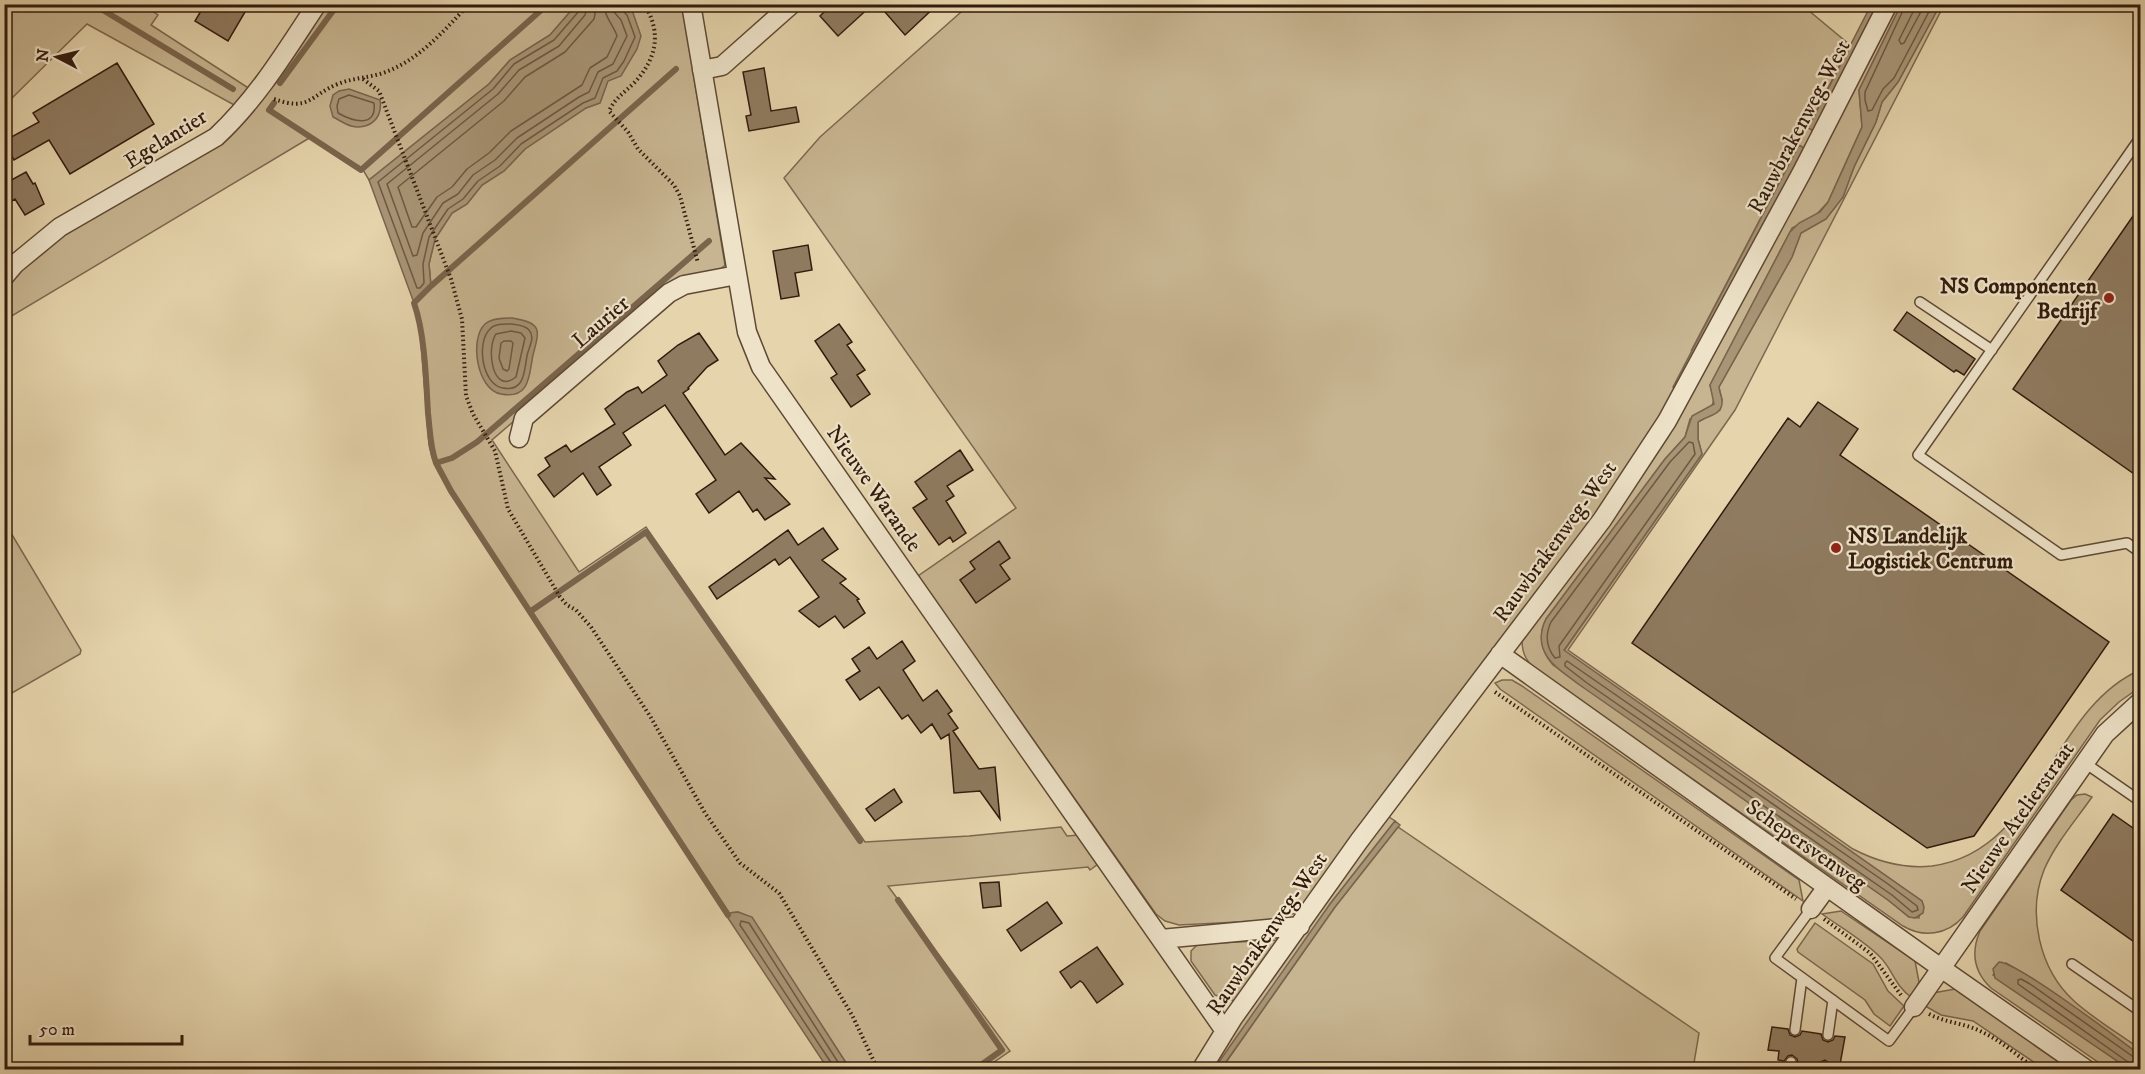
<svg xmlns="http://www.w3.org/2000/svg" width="2145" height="1074" font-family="'IM FELL DW Pica',serif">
<rect width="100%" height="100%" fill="#e5d4ac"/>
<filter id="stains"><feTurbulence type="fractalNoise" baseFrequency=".00333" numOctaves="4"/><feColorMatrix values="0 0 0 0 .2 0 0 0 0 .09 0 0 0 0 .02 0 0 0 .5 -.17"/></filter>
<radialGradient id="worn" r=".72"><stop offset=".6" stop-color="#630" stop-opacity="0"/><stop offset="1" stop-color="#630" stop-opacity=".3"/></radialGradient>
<!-- green -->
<path fill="#c7b591" stroke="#7c684f" stroke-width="1.5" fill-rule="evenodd" d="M5 5H143L158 15 151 25 250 89 236 106 87 24 5 105Z
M328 5H576L550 35 510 60 489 84 369 180 362 168 311 137 5 320V288L15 275 61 237 217 145 256 107Z
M622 5H682L725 265 719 271 671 285 492 440 579 572 646 527 865 842 969 836 1061 827 1067 836 1079 835 1098 864 1090 870 1088 867 888 886 1010 1051 984 1069H850L752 918 738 912 729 913 444 481 432 457 429 445 419 318 414 303 431 286 429 264 435 239 452 213 467 204 482 185 504 171 525 149 586 108 600 103 632 10Z
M969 5H1802L1850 45 1808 127 1813 131 1665 420 1304 910 1275 920 1179 925 1165 921 1156 914 918 576 1016 508 784 178 820 137ZM1799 145 1803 148 1691 351Z
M1895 5H1901L1859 90 1862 127 1828 202 1815 216 1792 228 1790 232 1710 385 1714 399 1712 406 1690 419 1685 437 1665 459 1546 619C1538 634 1541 652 1553 665L1888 900 1909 917 1919 918 1922 901 1564 651 1702 454 1698 439V422L1720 410 1722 400 1719 387 1792 257 1801 233 1826 219 1843 197 1854 167 1876 122 1882 102 1898 82 1940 5H1944L1735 410 1568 650 1853 849C1878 862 1903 869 1932 866 2040 852 2049 710 2140 670V687L2119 702 2100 720 1963 917C1947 935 1923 938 1903 926L1538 671C1527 662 1522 655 1522 640L1630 494 1668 437 1816 158Z
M5 523 81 650 80 654 5 697Z
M1502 680H1512L1522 686 1799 880 1803 901 1500 689 1495 683Z
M2085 794 2092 797C2076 820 2055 844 2044 870 2027 913 2039 969 2074 1001 2094 1019 2118 1033 2140 1049V1055L2033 979 2006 963 1993 975 2129 1069H2108L1991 988C1974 972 1971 952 1980 931L2071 800 2077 795Z
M1386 815 1395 821 1330 904 1222 1068 1335 907 1398 827 1699 1033 1693 1069 1206 1070Z
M1841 911 1915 961 1919 982 1911 997C1894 985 1893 969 1879 956 1863 940 1840 927 1822 914Z
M1815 923 1873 964 1888 991 1904 1006 1890 1026 1874 1014 1865 1000 1798 952 1797 949Z
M1278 940 1238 1002 1215 995 1191 961V951L1198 944Z
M1955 989 2070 1069H2044L1973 1021 1941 1015 1925 1006 1933 993Z"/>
<!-- water -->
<path fill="#a89576" stroke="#79644c" stroke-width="1.5" d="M576 5H622L632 10 641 36 637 49 621 76 608 81 600 103 586 108 525 149 504 171 482 185 467 204 452 213 435 239 429 264 431 286 414 303 369 180 489 84 510 60 550 35Z
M1871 5H1879L1814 131 1808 128Z
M1901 5H1940L1898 82 1882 102 1876 122 1854 167 1843 197 1826 219 1801 233 1792 257 1719 387C1719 392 1722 396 1722 401 1723 416 1707 415 1698 422V439L1702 454 1564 650 1922 901 1924 907 1923 913 1915 918 1909 917 1888 900 1584 688C1560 670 1529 654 1546 619L1665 459 1685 437 1692 416 1714 404 1710 385 1790 232 1799 223 1820 212 1828 202 1862 127 1859 90Z
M349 89 380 100C383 119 369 130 351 126 345 124 339 120 333 117L330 106 333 95 339 91Z
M1799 145 1804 148 1768 218 1675 389 1673 387Z
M512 318C542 323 540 329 533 355 529 373 531 400 501 394 477 390 469 339 485 324 492 318 504 318 512 318Z
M1395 821 1400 825 1398 827 1335 907 1221 1069 1216 1066 1330 904Z
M738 912 752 917 850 1069H828L728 918 729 913Z
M1999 962C2017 962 2119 1039 2140 1055V1069H2129L1995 978 1993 969Z"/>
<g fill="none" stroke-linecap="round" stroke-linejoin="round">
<!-- shore -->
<path stroke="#6d5842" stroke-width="1.5" d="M581 4 579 11 554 40 514 64 493 89 378 182 417 288H420L424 283 423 264 429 237 448 209 463 199 478 181 500 166 521 144 583 103 595 98 603 78 617 71 624 61 635 37 627 15 622 10 620 4
M588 4 585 15 559 46 519 70 498 94 387 184 413 256 417 255 423 233 443 203 458 194 473 175 495 160 517 138 579 97 589 92 598 72 613 64 627 36 621 20 614 12 613 4
M597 4 594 19 565 52 525 77 504 101 398 187 412 227H416L437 197 452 187 467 169 489 153 511 131 582 85 590 68 607 57 617 36C613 24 604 17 604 4
M1906 4 1865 92V100L1868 111 1872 110 1883 89 1894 78 1933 4
M1914 4 1913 12 1899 40 1901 44 1904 43 1925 4
M349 95 374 103C377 129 352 121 338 113L337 106 339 99Z
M512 324C518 325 525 325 529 330 536 338 528 348 527 356 524 371 525 392 503 388 482 385 476 342 490 329 495 323 505 324 512 324Z
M511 331 521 333 525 338 516 377C492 396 486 348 496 334Z
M504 341H511L513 343 509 369 507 371 503 369 499 358 501 343Z
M1689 442 1693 443 1695 454 1559 646 1560 657 1555 658C1546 647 1545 635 1551 622L1670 462Z
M1567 661 1888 884 1917 906 1918 910 1912 912 1892 895 1587 683 1565 666V663Z
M833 1070 832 1064 740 925 741 921 749 923 843 1070
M2131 1070 2128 1062 2018 984V980L2021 979 2030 984 2135 1058 2140 1059"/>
<!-- stream -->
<path stroke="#79644c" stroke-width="6" d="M93 4 233 89
M676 69 431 286 414 303C425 334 426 380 428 413 430 430 430 447 436 463L452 458 477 442 709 241
M280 83 338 4
M274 103 269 110 361 170 548 4
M436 463 451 491 728 915
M531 611 646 532 860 841
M898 900 1002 1050 974 1070"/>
</g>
<!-- building -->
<path fill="#8f7b60" stroke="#321b0d" stroke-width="1.5" d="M205 4H233L245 12 228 41 195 21Z
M832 4H873L838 36 820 16Z
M878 4H938L905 35Z
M117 63 154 124 70 174 49 140 14 160 4 141 39 122 33 113Z
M764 68 771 111 796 107 799 122 749 131 746 116 751 115 743 72Z
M26 172 33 184 35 183 44 204 25 215 15 199 4 206V184Z
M2140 206V478L2013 389Z
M808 245 812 270 795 273 799 296 781 299 773 251Z
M1907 312 1975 359 1964 375 1956 370 1954 372 1894 330Z
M839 324 852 342 847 345 865 370 857 375 870 394 851 407 831 378 837 374 815 341Z
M699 333 718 360 707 367 688 388 689 389 683 393 725 455 741 443 775 479 765 478 790 504 765 520 757 509 753 512 739 491 709 513 696 494 716 480 665 405 623 433 631 445 599 467 611 485 597 495 583 473 554 497 538 475 550 466 545 458 566 445 571 452 615 424 605 409 627 392 638 387 642 393 667 375 658 361 678 345Z
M1818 402 1858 429 1840 455 2109 642 1974 836 1927 848 1632 643 1788 418 1800 427Z
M960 450 973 470 947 486 954 496 946 501 966 533 953 542 950 537 939 545 913 508 927 499 915 482Z
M823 528 838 549 822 560 846 579 840 583 859 599 857 600 865 613 844 628 835 616 819 627 799 611 819 597 790 557 779 565 775 559 717 599 709 587 788 530 798 545Z
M999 541 1010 558 1000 565 1010 579 976 603 960 580 975 569 970 562Z
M902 641 915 661 903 670 923 701 937 690 952 711 948 714 958 728 953 731 979 769 995 767 1000 819 980 791 954 793 949 734 941 739 932 724 921 733 908 715 902 719 879 687 860 700 846 680 860 671 852 659 869 647 877 659Z
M894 789 902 802 875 821 866 809Z
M2113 814 2140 833V946L2061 890Z
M999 882 1001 906 983 908 980 883Z
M1047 902 1062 923 1021 951 1007 930Z
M1097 947 1123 984 1097 1003 1083 983 1080 981 1071 988 1060 972Z
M1772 1027 1788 1029 1790 1035 1795 1037 1800 1035 1802 1031 1821 1034 1823 1040 1828 1042 1833 1040 1835 1036 1845 1037 1839 1070 1831 1068 1829 1063 1825 1060 1820 1062 1817 1066 1798 1063 1797 1059 1792 1055 1788 1056 1784 1061 1778 1060 1779 1051 1768 1050Z"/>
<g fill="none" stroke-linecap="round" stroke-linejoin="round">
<!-- service casing -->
<g stroke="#5f4935" stroke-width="12">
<path id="service" d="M2140 138 1918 455 2061 555 2127 543 2140 552
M1920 302 1992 350
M2085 763 2140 801
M1811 909 1775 958 1889 1041 1914 1007
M2072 964 2140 1011
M1795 1030 1802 978
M1828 1035 1833 1000
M1790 1070 1791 1062
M1824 1070V1067"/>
</g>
<!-- minor casing -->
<g stroke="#5f4935" stroke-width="21">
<path id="minor" d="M691 4 747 332 761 367 1225 1031
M702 70 722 66 792 4
M4 277 15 264 60 227 216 137C257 99 286 51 317 4
M519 438 524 418 669 293 684 285 737 275
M1500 654 1941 968 2087 1070
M1811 909 1827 887
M1161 939 1300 926
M1914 1007 2105 734 2140 702
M1201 1070 1233 1018 1359 841 1602 520 1667 421 1802 172 1888 4"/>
</g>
<!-- path -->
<path stroke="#321b0d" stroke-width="4" stroke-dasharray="1.5 3" stroke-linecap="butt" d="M644 4C662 32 657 59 634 83 624 93 615 98 609 111L628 132 638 149 674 185 680 196 698 263
M363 79 379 91 451 279 462 319 466 396 473 414 495 451 508 509 560 597 567 605 576 610 591 627 650 716 705 813 740 863 779 893 852 1015 878 1070
M274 99C310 112 310 95 338 84 352 78 368 78 383 73 418 61 444 31 469 4
M1495 692 1796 899
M1824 919 1870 953 1901 995
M1929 1014C1946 1023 1965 1023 1982 1032 2002 1041 2019 1057 2037 1070"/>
<!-- service -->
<use href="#service" stroke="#eee3c9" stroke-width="9"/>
<!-- minor -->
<use href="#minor" stroke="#eee3c9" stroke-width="18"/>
</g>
<!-- markers -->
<g fill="#8f2418" stroke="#eee3c9" stroke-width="2">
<circle cx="2109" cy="298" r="6"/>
<circle cx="1836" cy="548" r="6"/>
</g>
<g text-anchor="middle" stroke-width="4.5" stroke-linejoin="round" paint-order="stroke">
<!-- street labels -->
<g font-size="22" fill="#321b0d" stroke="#eee3c9">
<text transform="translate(1798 126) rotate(-62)" y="8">Rauwbrakenweg-West</text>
<text transform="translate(165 138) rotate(-32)" y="8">Egelantier</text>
<text transform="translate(600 321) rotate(-41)" y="8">Laurier</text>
<text transform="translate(875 488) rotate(55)" y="8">Nieuwe Warande</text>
<text transform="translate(1554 541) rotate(-54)" y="8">Rauwbrakenweg-West</text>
<text transform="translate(2017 817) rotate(-55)" y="8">Nieuwe Atelierstraat</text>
<text transform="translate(1807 844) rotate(35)" y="8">Schepersvenweg</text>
<text transform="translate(1266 933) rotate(-55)" y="8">Rauwbrakenweg-West</text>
</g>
<!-- poi labels -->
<g font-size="22" font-weight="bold" fill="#321b0d" stroke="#eee3c9" text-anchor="end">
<text x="2097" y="293">NS Componenten<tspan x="2097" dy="25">Bedrijf</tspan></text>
<text x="1848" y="543" text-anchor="start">NS Landelijk<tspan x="1848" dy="25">Logistiek Centrum</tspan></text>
</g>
</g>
<!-- margin -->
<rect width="2145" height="1074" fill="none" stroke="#e5d4ac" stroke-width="24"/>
<rect x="6" y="6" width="2133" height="1062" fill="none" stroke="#321b0d" stroke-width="3"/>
<rect x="12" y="12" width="2121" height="1050" fill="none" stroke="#321b0d" stroke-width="1.5"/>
<!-- north arrow -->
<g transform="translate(57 57) rotate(277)" stroke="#eee3c9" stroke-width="4.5" paint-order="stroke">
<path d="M0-4.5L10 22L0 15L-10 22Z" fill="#321b0d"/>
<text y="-9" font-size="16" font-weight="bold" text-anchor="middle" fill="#321b0d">N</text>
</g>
<!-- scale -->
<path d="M30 1035v9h152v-9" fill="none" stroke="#321b0d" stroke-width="3"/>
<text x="39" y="1035" font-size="18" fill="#321b0d" stroke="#eee3c9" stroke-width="4.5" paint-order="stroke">50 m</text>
<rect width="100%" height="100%" filter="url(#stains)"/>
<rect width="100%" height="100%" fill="url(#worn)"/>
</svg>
